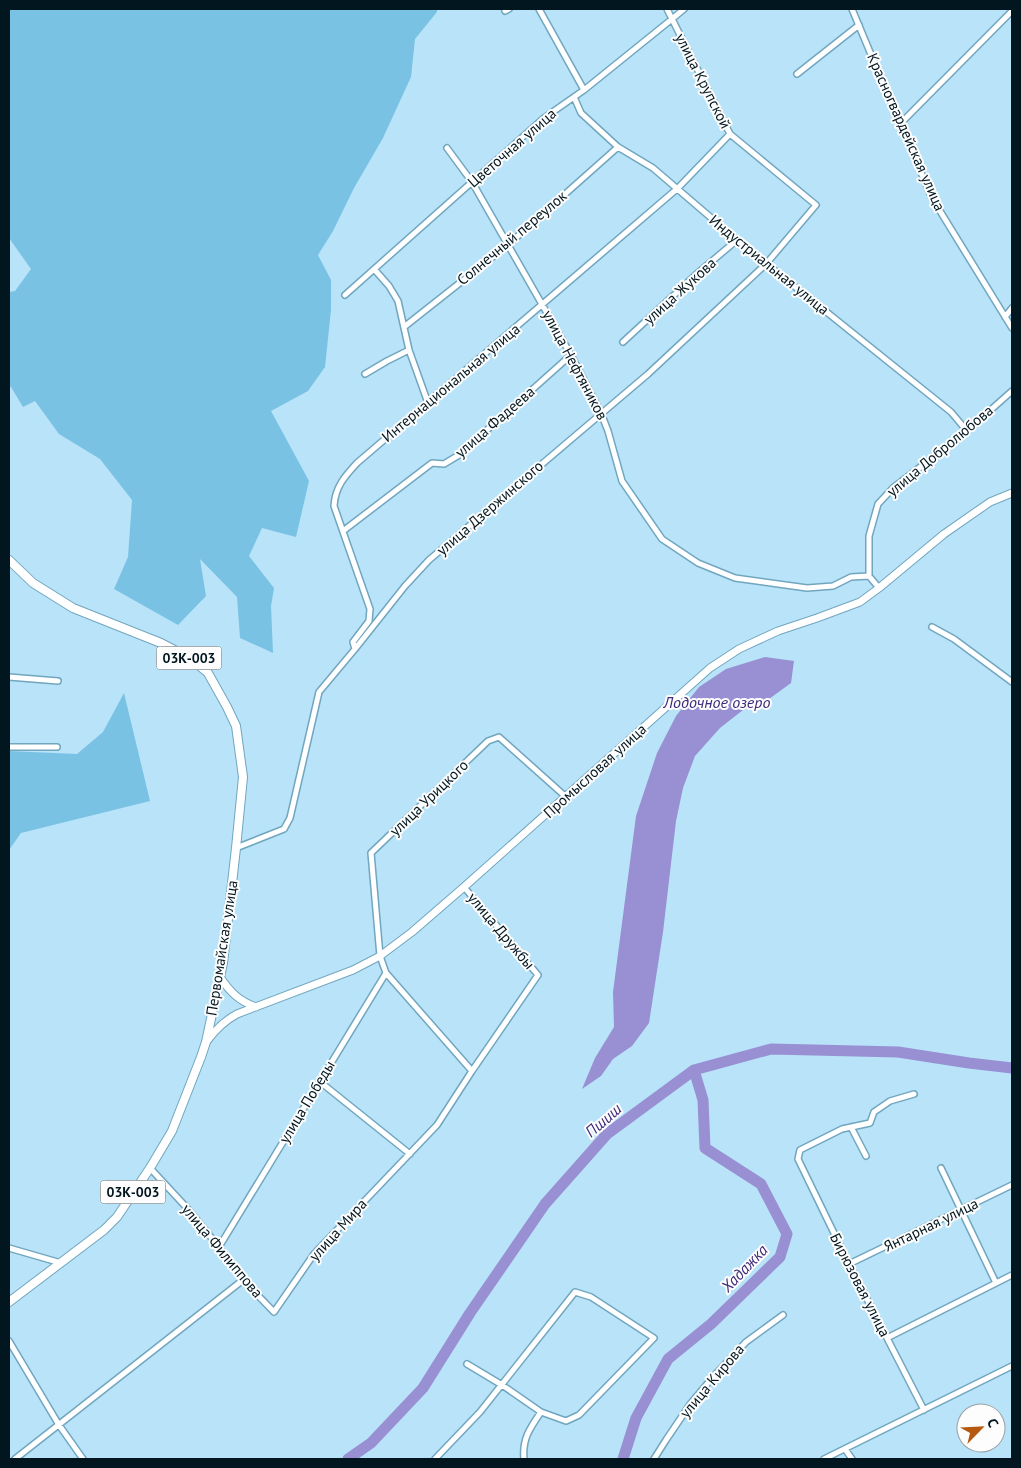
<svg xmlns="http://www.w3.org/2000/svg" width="1021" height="1468" font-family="'PT Sans',sans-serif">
<rect width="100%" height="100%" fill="#b8e3f9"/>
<!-- green -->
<path fill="#7ac2e4" d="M9 9H437V12L415 39 411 77 383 138 354 188 333 231 318 255 331 280V310L325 367 308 391 271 411 309 481 296 537 262 528 249 556 274 588 271 606 273 653 240 638 237 597 200 559 206 596 178 625 114 589 128 557 132 500 100 459 59 434 35 401 23 407 11 387H9V292L15 291 31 269 9 238Z
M124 693 150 801 21 833 9 850V751L77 754 103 732Z"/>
<!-- water -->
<path fill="#998fd3" d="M765 657 794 661 791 683 769 699 743 710 720 728 695 756 683 788 676 821 663 932 649 1023 632 1046 613 1059 601 1076 582 1089 595 1058 614 1027 613 992 636 816 657 753 676 716 699 687 726 669Z"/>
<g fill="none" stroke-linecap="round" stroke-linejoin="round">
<!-- river -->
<path stroke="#998fd3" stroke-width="11" d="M348 1459 371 1443 423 1388 470 1313 545 1204 607 1134 694 1070 771 1049 898 1052 969 1063 1012 1068
M623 1459 636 1418 668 1359 711 1324 780 1257 787 1234 761 1184 705 1148 703 1100 694 1070"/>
<!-- minor casing -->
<g stroke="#71a6bf" stroke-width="8">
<path id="minor" d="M539 9 584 90
M852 9 900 124 932 198 1012 328
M505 11 509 9
M797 74 859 25
M574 97 581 113 618 147 653 168 737 240 951 412 967 431
M900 124 1012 11
M447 148 472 182 571 355 601 413 608 431 622 481 662 539 698 563 735 578 807 588 833 586 851 577 869 576 879 588
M374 269 389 286 398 301 409 350 428 403
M345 295 544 118 584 90 672 19 684 9
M1005 317 1012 308
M404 327 509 244 618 147
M623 342 699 272 737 240
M365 374 387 361 409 350
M343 531 432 463 444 464 459 455 571 355
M869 576V536L878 504 893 488 967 431 1012 391
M932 627 954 639 1012 682
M355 649 353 642 369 621 370 609 334 506C335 487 345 476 357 463L678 188 730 134
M9 677 58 681
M9 747H57
M236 848 284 829 290 818 319 692 355 649 405 586 429 560 648 374 766 264 816 205 730 134 667 9
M386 973 472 1071
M319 1081 410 1154
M914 1094 890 1101 874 1112 870 1123 842 1129 800 1150 798 1159 849 1264 924 1410
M851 1127 866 1156
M150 1168 187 1208 219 1247 243 1280 274 1312 314 1254 437 1125 472 1071 538 975 464 887
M941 1168 996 1283
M219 1247 386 973 380 956 371 853 488 741 499 737 566 797
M9 1248 61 1263
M849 1264 1012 1185
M887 1338 1012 1275
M9 1341 59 1425 83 1459
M845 1449 852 1459
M15 1459 243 1280
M435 1459 480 1412 575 1292 591 1297 654 1338 579 1415 566 1421 541 1412 502 1385 467 1364
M524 1459C522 1439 530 1428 541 1412
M654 1459 666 1440 691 1403 713 1377 746 1342 783 1315
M824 1459 1012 1366"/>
</g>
<!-- secondary casing -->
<g stroke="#71a6bf" stroke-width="9">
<path id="secondary" d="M220 977C230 992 239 1001 256 1007
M207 1041C216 1029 224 1021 237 1014L353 970 380 956 412 932 464 887 710 668 739 649 778 631 817 618 860 602 879 588 944 534 990 502 1012 493"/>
</g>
<!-- primary casing -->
<g stroke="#71a6bf" stroke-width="10">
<path id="primary" d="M9 560 33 583 73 608 161 643 190 658 208 673 227 707 236 726 243 777 236 848 223 963 206 1042 201 1057 172 1131 150 1168 117 1217 104 1230 9 1302"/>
</g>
<!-- minor -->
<use href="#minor" stroke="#fff" stroke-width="5"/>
<!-- secondary -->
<use href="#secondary" stroke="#fff" stroke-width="7"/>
<!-- primary -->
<use href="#primary" stroke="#fff" stroke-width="8"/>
</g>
<g text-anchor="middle" stroke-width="4" stroke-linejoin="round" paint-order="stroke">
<!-- shield labels -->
<g fill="#fdfdfd" stroke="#4d5b62" stroke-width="1">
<rect x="156.5" y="646.5" width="65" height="23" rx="4"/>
<rect x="100.5" y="1180.5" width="65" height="23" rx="4"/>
</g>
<g font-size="14" font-weight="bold" fill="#02161f">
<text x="189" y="663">03К-003</text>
<text x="133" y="1197">03К-003</text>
</g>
<!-- street labels -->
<g font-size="15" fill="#02161f" stroke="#fdfdfd">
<text transform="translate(703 81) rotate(63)" y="5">улица Крупской</text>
<text transform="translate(906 132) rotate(66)" y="5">Красногвардейская улица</text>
<text transform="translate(512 148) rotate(-41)" y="5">Цветочная улица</text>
<text transform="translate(512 238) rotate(-40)" y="5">Солнечный переулок</text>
<text transform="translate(769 265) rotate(39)" y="5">Индустриальная улица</text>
<text transform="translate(680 291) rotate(-42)" y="5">улица Жукова</text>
<text transform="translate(575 365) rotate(62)" y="5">улица Нефтяников</text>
<text transform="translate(451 383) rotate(-40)" y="5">Интернациональная улица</text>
<text transform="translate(495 422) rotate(-41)" y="5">улица Фадеева</text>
<text transform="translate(940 451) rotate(-40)" y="5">улица Добролюбова</text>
<text transform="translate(490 508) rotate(-41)" y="5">улица Дзержинского</text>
<text transform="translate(595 771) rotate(-42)" y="5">Промысловая улица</text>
<text transform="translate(429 798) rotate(-44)" y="5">улица Урицкого</text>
<text transform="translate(501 931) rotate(50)" y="5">улица Дружбы</text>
<text transform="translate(222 948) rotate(-81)" y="5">Первомайская улица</text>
<text transform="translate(307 1102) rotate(-59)" y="5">улица Победы</text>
<text transform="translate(931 1225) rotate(-26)" y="5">Янтарная улица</text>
<text transform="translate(338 1230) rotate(-48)" y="5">улица Мира</text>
<text transform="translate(222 1251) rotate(50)" y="5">улица Филиппова</text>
<text transform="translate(860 1285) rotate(63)" y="5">Бирюзовая улица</text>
<text transform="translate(712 1381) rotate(-50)" y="5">улица Кирова</text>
</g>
<!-- water labels -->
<g font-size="16" font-style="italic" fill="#3e2a79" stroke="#fdfdfd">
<text x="717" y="708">Лодочное озеро</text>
<text transform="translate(603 1120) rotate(-41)" y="6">Пшиш</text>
<text transform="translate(744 1268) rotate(-46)" y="6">Хадажка</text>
</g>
</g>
<!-- border -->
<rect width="1021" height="1468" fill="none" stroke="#02161f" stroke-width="20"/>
<!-- north arrow -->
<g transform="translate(981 1428) rotate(66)"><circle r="24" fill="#fdfdfd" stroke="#99a1a4"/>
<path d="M0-4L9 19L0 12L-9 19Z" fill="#b75810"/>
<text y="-8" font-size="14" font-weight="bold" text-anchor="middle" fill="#02161f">С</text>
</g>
</svg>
